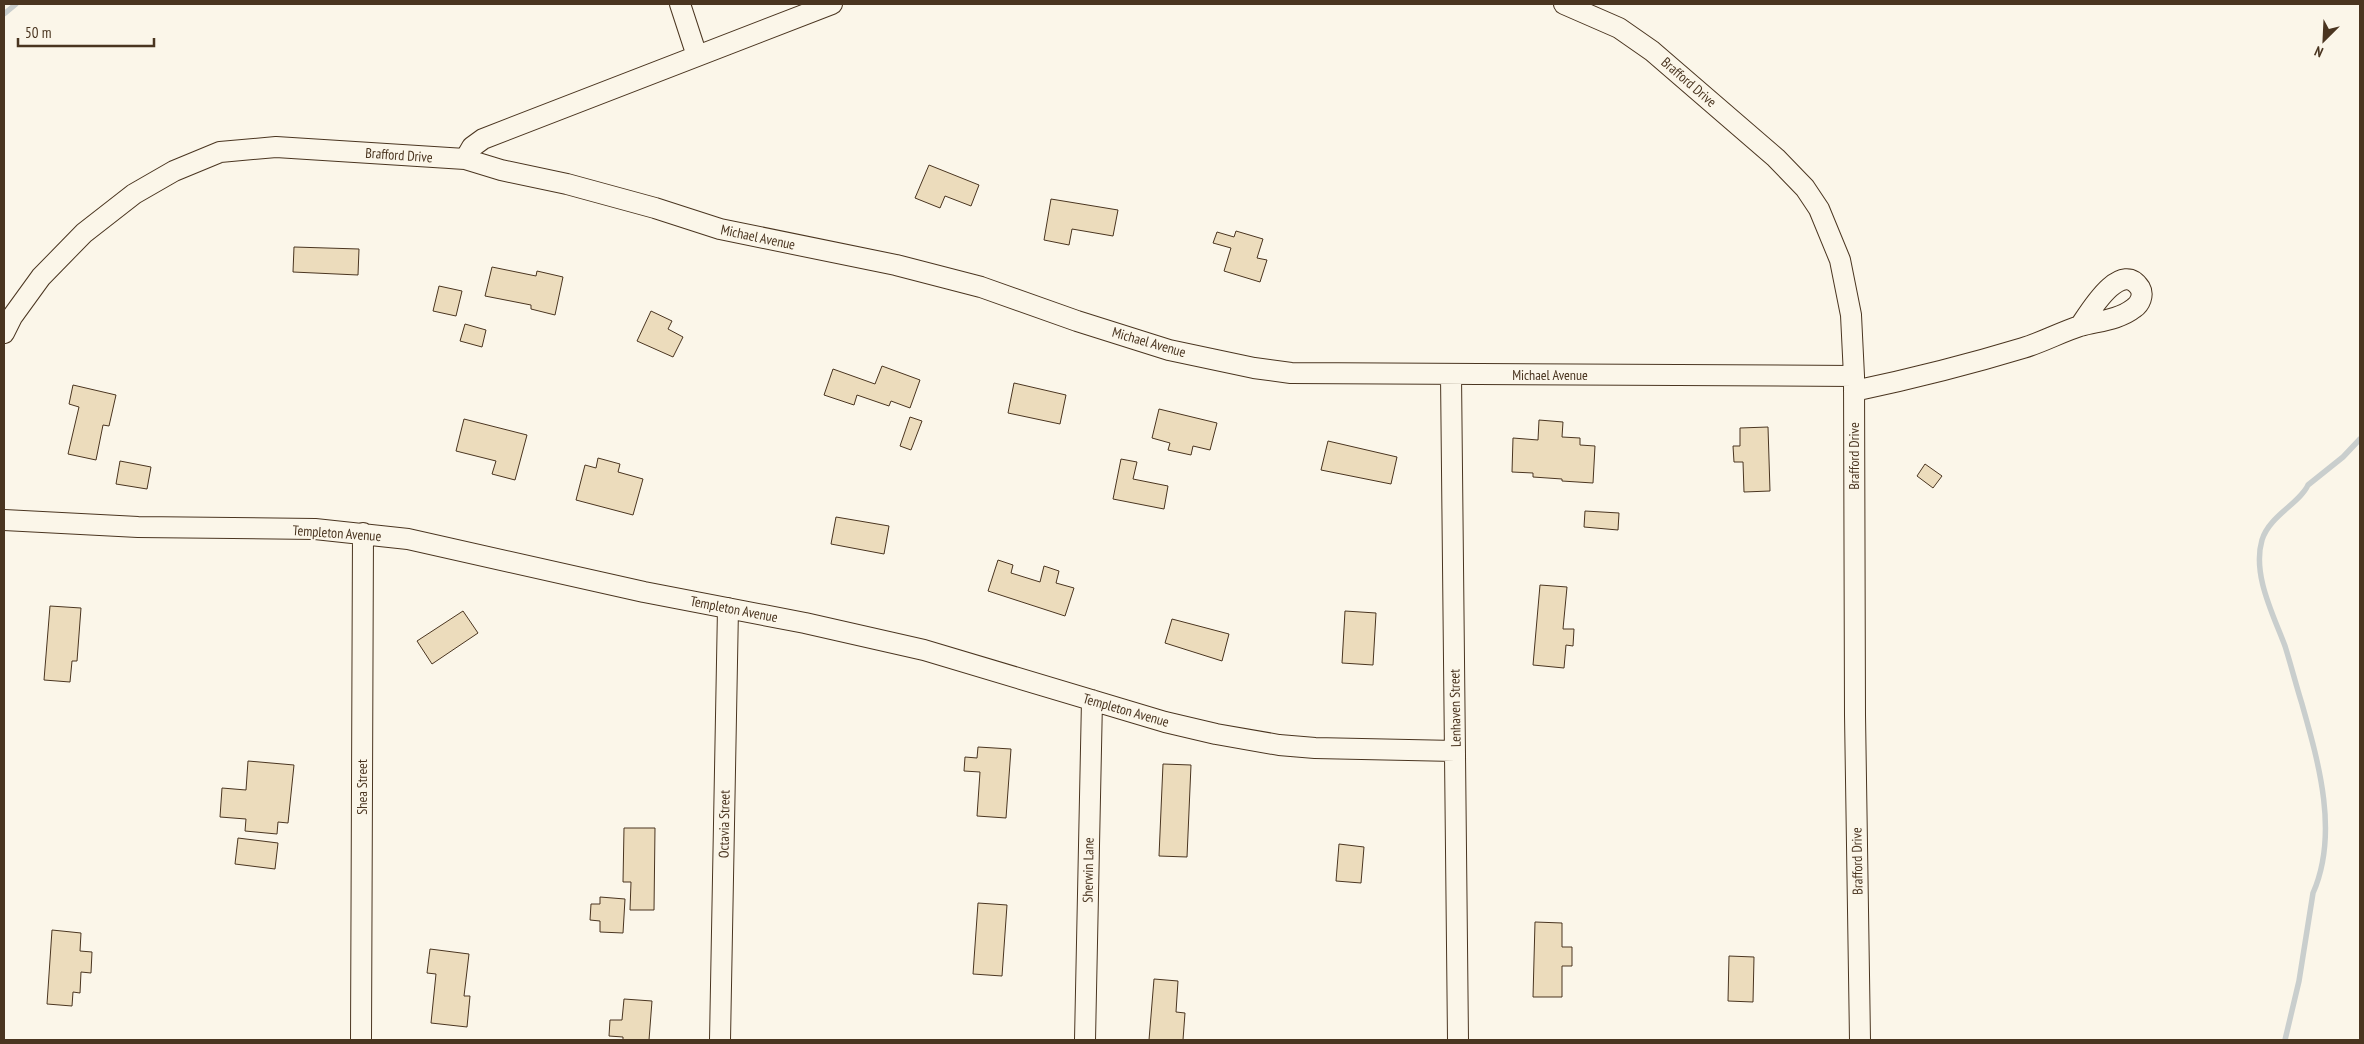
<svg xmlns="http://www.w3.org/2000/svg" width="2364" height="1044" font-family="'PT Sans Narrow',sans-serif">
<rect width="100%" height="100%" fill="#fbf6e9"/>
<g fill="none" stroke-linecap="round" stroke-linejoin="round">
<!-- stream -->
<path stroke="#c9cecd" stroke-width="5.5" d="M4 14 16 4
M2285 1040 2299 981 2313 893C2339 834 2319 764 2302 704 2296 685 2291 665 2285 646 2273 614 2252 574 2262 540 2269 516 2300 503 2308 485L2343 457 2360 439"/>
</g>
<!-- building -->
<path fill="#ecdcbc" stroke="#4a3520" d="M929 165 979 185 971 206 945 196 940 208 915 198Z
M1051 199 1118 210 1113 236 1072 229 1069 245 1044 240Z
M1236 231 1263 239 1257 258 1267 260 1260 282 1224 271 1231 248 1213 243 1217 232 1234 237Z
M294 247 359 249 358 275 293 272Z
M492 267 536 276 537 271 563 277 555 315 531 309V305L485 296Z
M439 286 462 291 456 316 433 311Z
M651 311 672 321 668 329 683 337 673 357 637 341Z
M465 324 486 330 482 347 460 341Z
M882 366 920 380 910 408 891 401 889 406 857 395 854 405 824 395 833 369 875 384Z
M1014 383 1066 395 1060 424 1008 413Z
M73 385 116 395 109 426 103 425 96 460 68 454 79 407 69 404Z
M1159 409 1217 423 1210 450 1193 446 1191 455 1168 450 1170 443 1152 438Z
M910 417 922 421 911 450 900 446Z
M464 419 527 435 515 480 492 474 496 461 456 451Z
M1539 420 1563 422 1562 437 1580 438V445L1595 446 1593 483 1562 481V479L1533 477V473L1512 472 1513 438 1538 440Z
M1768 427 1770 491 1744 492 1743 462H1734L1733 446H1740V428Z
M1328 441 1397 457 1391 484 1321 470Z
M598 458 620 464 618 472 643 479 633 515 576 500 585 465 596 468Z
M1121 459 1137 462 1133 479 1168 486 1164 509 1113 499Z
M120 461 151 467 147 489 116 484Z
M1925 464 1942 476 1933 488 1917 476Z
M1585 511 1619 513 1618 530 1584 527Z
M836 517 889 526 884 554 831 544Z
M998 560 1013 565 1011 573 1040 582 1044 566 1059 571 1056 583 1074 588 1065 616 988 591Z
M1540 585 1567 587 1563 629H1574L1573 646 1566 645 1564 668 1533 665Z
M50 606 81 608 77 661H72L70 682 44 680Z
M463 611 478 633 432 664 417 641Z
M1345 611 1376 613 1373 665 1342 663Z
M1172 619 1229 634 1222 661 1165 643Z
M978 747 1011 749 1006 818 977 816 980 772 964 771 965 757 977 758Z
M248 761 294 765 288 823 278 822 277 834 245 831 246 819 220 817 222 788 246 790Z
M1163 764 1191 765 1187 857 1159 856Z
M624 828H655L654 910H630L631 882H623Z
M238 838 278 843 275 869 235 864Z
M1339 844 1364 847 1361 883 1336 881Z
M600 897 625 899 623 933 600 932V921L590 920 591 904H600Z
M978 903 1007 905 1002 976 973 974Z
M1535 922 1562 923V947H1572V966H1562V997H1533Z
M52 930 81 933 80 951 92 952 91 973 81 972 80 993 73 992 72 1006 47 1004Z
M430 949 469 954 464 996H470L467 1027 431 1023 436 974 427 973Z
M1729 956 1754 957 1753 1002 1728 1001Z
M1154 979 1178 981 1176 1012 1185 1013 1183 1040H1149Z
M624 999 652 1001 649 1040H623V1037L609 1036 610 1020H622Z"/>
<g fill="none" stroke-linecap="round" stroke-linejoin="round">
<!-- minor casing -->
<g stroke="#4a3520" stroke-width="22">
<path id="minor" d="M680 4 697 56
M1564 4 1619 28 1652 51 1776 158 1805 188 1819 209 1840 260 1851 315 1854 376 1855 715 1860 1040
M465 159 472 147 483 139 832 4
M4 333 12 317 41 277 84 233 134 194 174 171 220 152 276 147 465 159 501 170 567 184 655 208 720 229 896 265 981 287 1077 321 1169 350 1254 368 1291 373 1854 376
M1451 375 1458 1040
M1854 391C1911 379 1967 365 2023 348 2043 342 2061 332 2080 326 2098 321 2119 320 2134 308 2140 304 2144 295 2140 288 2121 258 2089 313 2080 326
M4 520 138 527 315 529 408 539 644 592 805 623 924 650 1165 722 1216 734 1279 745 1315 748 1455 751
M361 1040 363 533
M720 1040 728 608
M1085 1040 1092 700"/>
</g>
<!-- minor -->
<use href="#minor" stroke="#fbf6e9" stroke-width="20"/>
</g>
<g text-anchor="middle" stroke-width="4" stroke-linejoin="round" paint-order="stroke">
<!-- street labels -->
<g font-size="14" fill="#4a3520" stroke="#fbf6e9">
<text transform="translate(1689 82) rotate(41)" y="5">Brafford Drive</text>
<text transform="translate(399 155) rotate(4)" y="5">Brafford Drive</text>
<text transform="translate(758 237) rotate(12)" y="5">Michael Avenue</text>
<text transform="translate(1149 342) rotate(16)" y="5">Michael Avenue</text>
<text x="1550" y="380">Michael Avenue</text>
<text transform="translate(1854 456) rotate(-90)" y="5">Brafford Drive</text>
<text transform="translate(337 533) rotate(4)" y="5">Templeton Avenue</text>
<text transform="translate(734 609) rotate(11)" y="5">Templeton Avenue</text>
<text transform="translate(1455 708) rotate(-91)" y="5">Lenhaven Street</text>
<text transform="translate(1126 710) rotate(16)" y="5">Templeton Avenue</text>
<text transform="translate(362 787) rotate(-90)" y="5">Shea Street</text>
<text transform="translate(724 824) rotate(-89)" y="5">Octavia Street</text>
<text transform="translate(1857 861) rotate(-91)" y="5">Brafford Drive</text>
<text transform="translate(1088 870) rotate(-89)" y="5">Sherwin Lane</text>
</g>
</g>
<!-- border -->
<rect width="2364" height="1044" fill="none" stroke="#4a3520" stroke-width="10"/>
<!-- north arrow -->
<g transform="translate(2324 40) rotate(204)" stroke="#fbf6e9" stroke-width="4" paint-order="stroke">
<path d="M0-4L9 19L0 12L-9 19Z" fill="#4a3520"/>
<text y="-8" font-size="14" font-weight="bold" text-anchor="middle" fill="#4a3520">N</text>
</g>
<!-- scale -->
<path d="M18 38v8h136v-8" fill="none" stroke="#4a3520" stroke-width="2.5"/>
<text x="25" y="38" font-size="15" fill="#4a3520" stroke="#fbf6e9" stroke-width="4" paint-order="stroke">50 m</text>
</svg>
